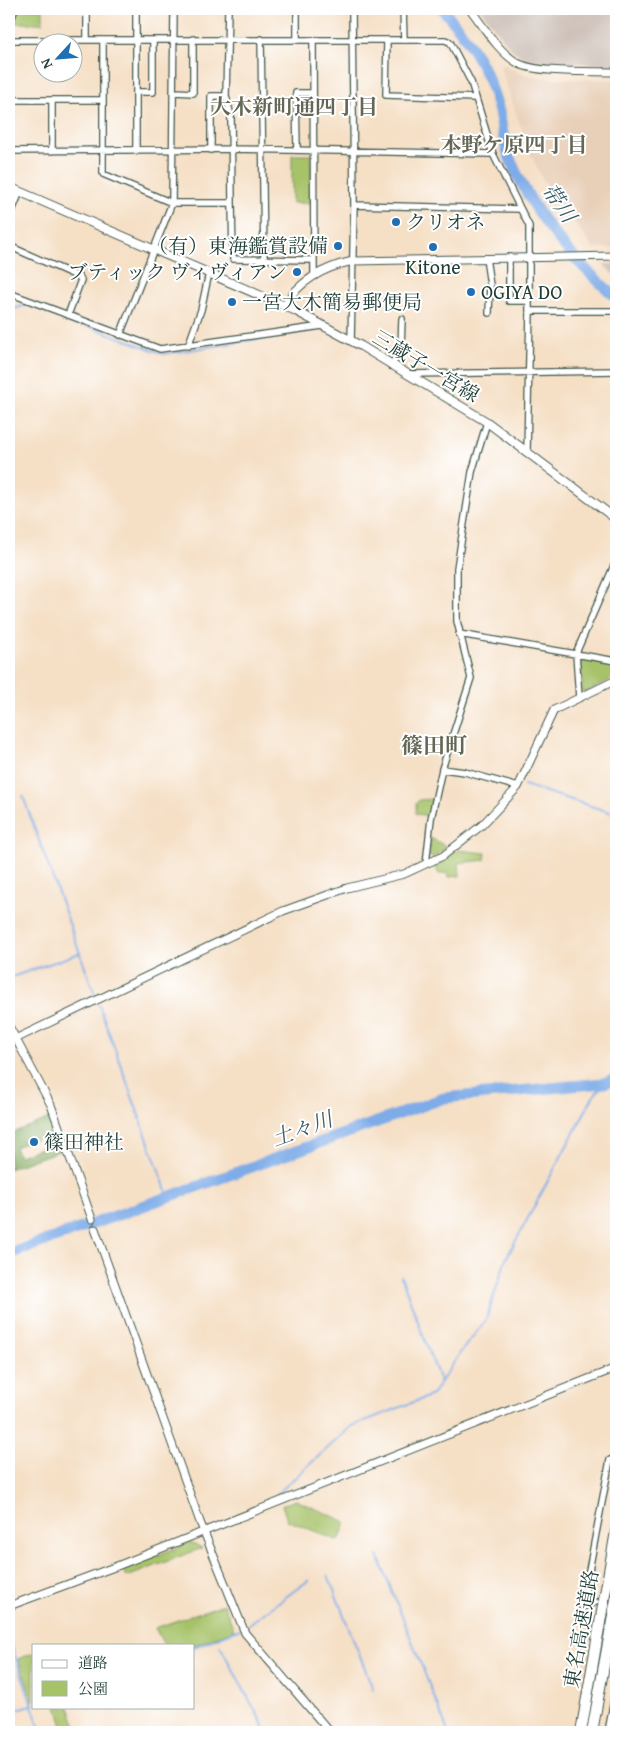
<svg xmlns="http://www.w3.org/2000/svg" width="625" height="1741" font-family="'Gentium Book Plus','Noto Serif JP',serif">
<rect width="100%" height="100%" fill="#fff"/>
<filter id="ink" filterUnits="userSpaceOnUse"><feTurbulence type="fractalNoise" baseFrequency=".02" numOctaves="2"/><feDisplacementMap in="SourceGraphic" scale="10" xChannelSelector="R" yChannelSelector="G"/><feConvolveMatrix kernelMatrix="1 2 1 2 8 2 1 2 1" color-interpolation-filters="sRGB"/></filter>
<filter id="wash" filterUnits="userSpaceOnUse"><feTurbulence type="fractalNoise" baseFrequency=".0096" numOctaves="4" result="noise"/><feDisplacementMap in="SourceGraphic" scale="20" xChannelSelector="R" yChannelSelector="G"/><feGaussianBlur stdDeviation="1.12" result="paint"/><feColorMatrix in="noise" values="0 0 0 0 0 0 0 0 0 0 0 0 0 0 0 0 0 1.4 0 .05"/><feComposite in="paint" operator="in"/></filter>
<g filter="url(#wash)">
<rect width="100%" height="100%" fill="#f5dfc5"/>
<!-- built -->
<path fill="#e8cfb7" d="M504 64 519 73 541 78 616 80V248H593L542 178 529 150 500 67Z"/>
<!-- industrial -->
<path fill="#cec1b9" d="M480 9H616V66L525 59 511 49Z
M603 264H616V278L613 274Z"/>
<!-- green -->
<path fill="#a7c36a" stroke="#63804f" d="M16 9H43V23H11Z
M292 155H311V203H292Z
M581 657 616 663V677L583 693 580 660Z
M433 799 430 816 416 814V804L419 800Z
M431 838 447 847 432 858 429 856Z
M458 850 486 853 485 860 459 863 460 876 449 877 447 873 439 874 433 863Z
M296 1500 346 1522 339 1541 287 1520 282 1505Z
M191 1542 202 1548 127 1577 122 1569Z
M224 1604 234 1630 194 1645H164L155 1628Z
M34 1653V1701H33L18 1659Z
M57 1707H69L78 1732H65Z"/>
<!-- forest -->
<path fill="#85a95e" stroke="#527349" d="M50 1118 55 1132 15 1147 19 1156 59 1141 62 1150 9 1169V1134Z"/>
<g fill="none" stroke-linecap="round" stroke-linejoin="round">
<!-- stream -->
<path stroke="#7eace8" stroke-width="2" d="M9 311 28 304 164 354 316 330
M524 785 616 814
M23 796 95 995
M9 978 80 953
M99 1005 166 1190
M401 1276 440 1381
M277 1494 352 1426 432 1395 463 1349 486 1320 506 1259 593 1097 604 1083
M378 1556 448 1732
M328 1575 373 1689
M245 1627 309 1580
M9 1638 41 1732
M220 1646 267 1732
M194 1647 240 1629
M9 1712 34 1704"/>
<!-- river -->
<path stroke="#7eace8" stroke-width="11" d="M442 9C467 35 487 69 497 104 502 120 502 140 509 156 531 211 571 259 616 297
M9 1254 444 1098 604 1083 616 1079"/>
</g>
</g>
<g filter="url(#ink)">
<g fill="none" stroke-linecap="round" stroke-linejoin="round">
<!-- minor-tunnel -->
<path stroke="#cabfa8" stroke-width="5.5" stroke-dasharray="5.5 3" stroke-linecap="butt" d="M603 1599 616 1594"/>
<!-- minor casing -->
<g stroke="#3f554a" stroke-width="8">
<path id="minor" d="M87 9V39
M228 9 226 96 231 116 232 203
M403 9 404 40
M9 25 15 9
M261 39 264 260
M9 40H445L450 42 471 82 493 154 529 226V311H616
M103 40V174L172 203H232L233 259 314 260
M297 40V9
M313 40 314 275
M387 40 386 95 476 98
M136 92H153V40
M175 92 193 93V39
M9 100H103
M52 100V151
M211 150V96H226
M297 150 296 93H313
M9 151 230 149 493 154
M136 151V9
M354 205 520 209
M9 218 20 192
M9 246 79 277 81 280 68 315
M509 257V301H529
M486 258 490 285 489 313
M9 293 160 349 322 326
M120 335 172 203 174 9
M351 341 354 205 352 9
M188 346 201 310 209 273
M391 366 401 349 402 319
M407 374 616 371
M527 451 530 311
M459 634 616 661
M579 698 576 653 616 561
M442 769 465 772 518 787
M426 864 431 819 442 769 471 678 457 621V568L472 472 487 422
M596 1602 582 1607 610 1460 616 1458
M608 1732 616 1689"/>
</g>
<!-- tertiary casing -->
<g stroke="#3f554a" stroke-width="9">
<path id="tertiary" d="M470 9C484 27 497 50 516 62 533 74 594 71 616 72
M284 306C299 281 325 267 353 261L616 256
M9 1026 51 1105 92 1219
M9 1042 283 911 347 888 404 874 443 856 482 825 518 787 554 710 616 680
M95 1229 200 1522 245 1633 330 1732
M9 1606 117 1566 616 1368"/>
</g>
<!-- secondary casing -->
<g stroke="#3f554a" stroke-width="10">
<path id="secondary" d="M9 187 294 310 361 346 487 422 616 519"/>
</g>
<!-- motorway casing -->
<g stroke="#3f554a" stroke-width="12">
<path id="motorway" d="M581 1732 616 1531
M592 1732 616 1599"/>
</g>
<!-- minor -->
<use href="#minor" stroke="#fff" stroke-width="5.5"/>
<!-- tertiary -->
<use href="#tertiary" stroke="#fff" stroke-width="7"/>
<!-- secondary -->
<use href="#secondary" stroke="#fff" stroke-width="8"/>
<!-- motorway -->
<use href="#motorway" stroke="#fff" stroke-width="10"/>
</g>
</g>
<!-- markers -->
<g fill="#1f6fb2" stroke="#fff" stroke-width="2">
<circle cx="396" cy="222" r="5"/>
<circle cx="338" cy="246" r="5"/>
<circle cx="433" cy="247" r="5"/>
<circle cx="297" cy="272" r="5"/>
<circle cx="471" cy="292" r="5"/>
<circle cx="232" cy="302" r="5"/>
<circle cx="34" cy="1142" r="5"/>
</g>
<g text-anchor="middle" stroke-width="4" stroke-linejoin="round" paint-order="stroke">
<!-- poi labels -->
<g font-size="20" fill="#1f3d34" stroke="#fff" text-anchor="start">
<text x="406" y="229">クリオネ</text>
<text x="328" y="253" text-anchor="end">（有）東海鑑賞設備</text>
<text x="433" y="274" text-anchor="middle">Kitone</text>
<text x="287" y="279" text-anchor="end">ブティック ヴィヴィアン</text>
<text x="481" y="299">OGIYA DO</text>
<text x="242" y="309">一宮大木簡易郵便局</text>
<text x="44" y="1149">篠田神社</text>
</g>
<!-- street labels -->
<g font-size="20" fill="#1f3d34" stroke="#fff">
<text transform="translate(426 366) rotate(31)" y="7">三蔵子一宮線</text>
<text transform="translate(581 1629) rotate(-80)" y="7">東名高速道路</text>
</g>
<!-- neighbourhood labels -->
<g font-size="21" font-weight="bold" fill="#656756" stroke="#fff">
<text x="294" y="114">大木新町通四丁目</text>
<text x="514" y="152">本野ケ原四丁目</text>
</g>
<!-- water labels -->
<g font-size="21" font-style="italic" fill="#3c5e6a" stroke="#fff">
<text transform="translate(559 203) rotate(55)" y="7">帯川</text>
<text transform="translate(302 1129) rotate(-20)" y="7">土々川</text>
</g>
<!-- quarter labels -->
<g font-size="22" font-weight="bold" fill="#656756" stroke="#fff">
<text x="434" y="753">篠田町</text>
</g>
</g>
<!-- margin -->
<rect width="625" height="1741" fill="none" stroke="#fff" stroke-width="30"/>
<!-- legend -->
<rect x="32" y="1644" width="162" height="65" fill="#ffffff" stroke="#a5b1ae"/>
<rect x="42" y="1660" width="25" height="8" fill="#ffffff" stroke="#a5b1ae"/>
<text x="78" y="1668" font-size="15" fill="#1f3d34">道路</text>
<rect x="42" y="1681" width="25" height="15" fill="#a7c36a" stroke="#a5b1ae"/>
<text x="78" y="1694" font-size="15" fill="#1f3d34">公園</text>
<!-- north arrow -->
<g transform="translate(58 58) rotate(244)"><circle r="24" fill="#ffffff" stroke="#a5b1ae"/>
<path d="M0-4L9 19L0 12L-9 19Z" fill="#1f6fb2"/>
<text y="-8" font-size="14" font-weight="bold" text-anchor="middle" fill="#1f3d34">N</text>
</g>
</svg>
